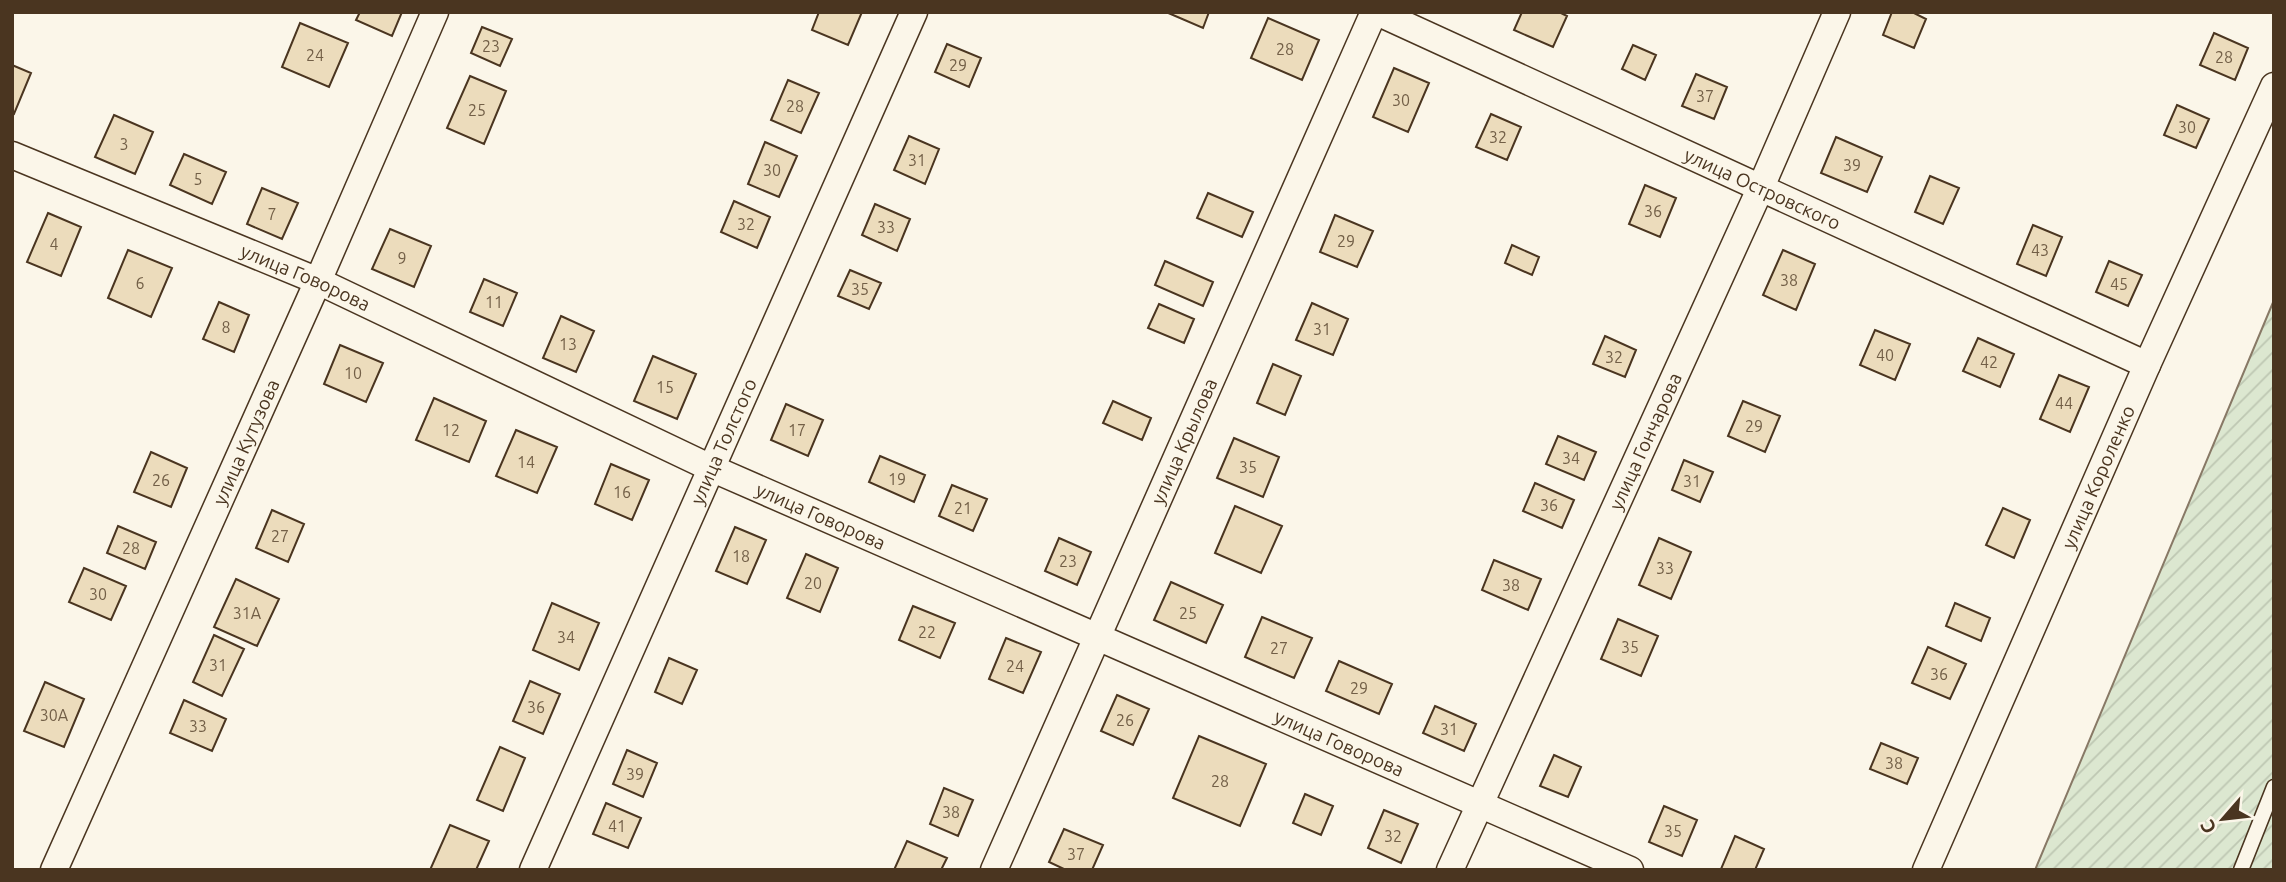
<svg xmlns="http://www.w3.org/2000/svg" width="2286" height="882" font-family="Ubuntu,sans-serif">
<defs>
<pattern id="garden-furrows" width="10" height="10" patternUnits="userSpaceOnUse" patternTransform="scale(1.75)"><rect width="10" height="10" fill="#dce7d0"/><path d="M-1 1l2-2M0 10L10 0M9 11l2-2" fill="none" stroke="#bec7b2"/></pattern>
</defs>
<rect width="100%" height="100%" fill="#fbf6e9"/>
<!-- garden -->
<path fill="url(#garden-furrows)" stroke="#887966" stroke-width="2" d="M2274 300V870H2035Z"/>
<!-- building -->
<path fill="#ecdcbc" stroke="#4a3520" stroke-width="2" d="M360 12H402L392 36 356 20Z
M819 12H862L848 45 812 30Z
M1166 12H1209L1203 28Z
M1522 12H1559L1567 16 1553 47 1514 30Z
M1892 12H1912L1926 19 1914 48 1883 35Z
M1268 18 1319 40 1302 80 1251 58Z
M300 23 348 43 329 87 282 67Z
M482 27 512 39 500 66 471 53Z
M2214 33 2248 48 2235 80 2200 65Z
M947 44 981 58 969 87 935 72Z
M1633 45 1656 55 1645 80 1622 69Z
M12 65 31 73 14 114 12 113Z
M1394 68 1429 83 1408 132 1373 117Z
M1696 74 1727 87 1714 119 1682 106Z
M470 76 506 91 484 144 447 128Z
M788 80 819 93 801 133 771 120Z
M2177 105 2209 119 2196 148 2164 135Z
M1491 114 1521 127 1507 160 1476 147Z
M114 115 153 132 135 174 95 157Z
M909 136 939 149 925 184 894 170Z
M1836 137 1882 157 1867 192 1821 173Z
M765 142 797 156 779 197 748 184Z
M184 154 226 172 212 204 170 185Z
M1930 176 1959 188 1943 224 1915 212Z
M1645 185 1676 198 1660 237 1629 224Z
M262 188 298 203 282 239 247 224Z
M1208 193 1253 212 1242 237 1197 218Z
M734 201 770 217 757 248 721 232Z
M875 204 910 219 897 251 862 235Z
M48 213 81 227 61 276 27 262Z
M1335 215 1373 231 1357 267 1320 252Z
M2033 225 2062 237 2046 276 2017 264Z
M390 229 431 246 414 287 372 269Z
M1512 245 1539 257 1532 275 1505 263Z
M128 250 172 268 151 317 108 298Z
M1783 250 1815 264 1796 310 1763 295Z
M1165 261 1213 282 1203 306 1155 285Z
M2109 261 2142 275 2128 306 2096 292Z
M850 270 881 283 869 309 838 296Z
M484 279 517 293 503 326 470 312Z
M219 302 249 315 234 352 203 339Z
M1312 303 1348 319 1333 355 1296 340Z
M1159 304 1194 319 1184 343 1148 328Z
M561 316 594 331 576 372 543 358Z
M1875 330 1910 344 1895 380 1860 365Z
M1605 336 1636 350 1625 377 1593 364Z
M1978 338 2014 354 2000 387 1963 371Z
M340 345 383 363 366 402 324 384Z
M653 356 696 374 677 419 634 401Z
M1273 364 1301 376 1285 415 1257 403Z
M2059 375 2089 387 2070 432 2040 419Z
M434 398 486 421 469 462 416 440Z
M1113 401 1151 418 1142 440 1103 423Z
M1743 401 1780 416 1765 452 1728 436Z
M786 404 823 420 808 456 771 440Z
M516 430 557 447 537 493 496 476Z
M1558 436 1596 452 1584 480 1546 464Z
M1234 438 1279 457 1263 497 1217 478Z
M151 452 187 468 171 507 134 492Z
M880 456 925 475 914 502 869 482Z
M1684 460 1713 472 1700 502 1672 490Z
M611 464 649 480 632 520 595 504Z
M1535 483 1574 500 1562 528 1523 511Z
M952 485 987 499 973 531 939 516Z
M1235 506 1282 526 1261 573 1215 553Z
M2003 508 2030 520 2014 558 1986 545Z
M272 510 304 524 288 562 256 548Z
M118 526 156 542 145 569 107 553Z
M735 527 766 540 747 584 716 571Z
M1059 538 1091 552 1077 585 1045 571Z
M1659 538 1691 552 1671 599 1639 585Z
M806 554 838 568 820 612 787 598Z
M1494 560 1541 579 1528 610 1482 590Z
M84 568 126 586 111 620 69 602Z
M236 579 279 599 257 646 214 627Z
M1171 582 1223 605 1206 643 1154 620Z
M552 603 599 623 579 670 533 650Z
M1955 603 1990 618 1981 641 1946 626Z
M913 606 955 623 940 658 899 640Z
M1262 617 1312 638 1294 678 1245 657Z
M1618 619 1658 636 1641 676 1601 659Z
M214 635 244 649 222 696 193 682Z
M1006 638 1041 652 1023 693 989 679Z
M1928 647 1966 664 1950 699 1912 683Z
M669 658 697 670 682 704 655 692Z
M1339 661 1392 684 1379 714 1326 691Z
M530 681 560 694 543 734 513 721Z
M45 682 84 699 64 747 24 731Z
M1117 695 1149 709 1133 745 1101 731Z
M184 700 226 719 212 751 170 733Z
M1435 706 1476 724 1464 751 1423 733Z
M1199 736 1266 764 1240 826 1173 798Z
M1881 743 1918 758 1907 784 1870 769Z
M500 747 525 758 503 811 477 800Z
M627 750 657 763 643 797 613 784Z
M1554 755 1581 767 1568 797 1540 786Z
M944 788 973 800 958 836 930 824Z
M1305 794 1333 806 1321 835 1293 823Z
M606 803 641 818 628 848 593 834Z
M1664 806 1697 820 1682 856 1649 842Z
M1384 810 1418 824 1401 863 1368 848Z
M450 825 489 841 476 870H430Z
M1064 829 1103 845 1092 870H1066L1049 862Z
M1735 836 1764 849 1755 870 1721 869Z
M907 841 947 858 941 870H894Z"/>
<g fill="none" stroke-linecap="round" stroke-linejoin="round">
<!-- service casing -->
<g stroke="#4a3520" stroke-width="17">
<path id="service" d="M2241 870 2274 787"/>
</g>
<!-- minor casing -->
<g stroke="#4a3520" stroke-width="29">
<g id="minor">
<path id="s1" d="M1377 12 2147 365"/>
<path id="s2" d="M12 155 318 281 711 468 1630 870"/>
<path id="s3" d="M54 870 318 281 435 12"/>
<path id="s4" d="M533 870 914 12"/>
<path id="s5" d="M994 870 1374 12"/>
<path id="s6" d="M1450 870 1761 187 1837 12"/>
<path id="s7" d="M1926 870 2147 365 2274 86"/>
</g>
</g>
<!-- service -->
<use href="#service" stroke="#fbf6e9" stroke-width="14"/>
<!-- minor -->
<use href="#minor" stroke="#fbf6e9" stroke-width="26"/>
</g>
<g text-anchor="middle" stroke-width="5" stroke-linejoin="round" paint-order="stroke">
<!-- number labels -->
<g font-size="16" fill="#725f47">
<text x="491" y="52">23</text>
<text x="1285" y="55">28</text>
<text x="315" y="61">24</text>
<text x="2224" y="63">28</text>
<text x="958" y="71">29</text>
<text x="1705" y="102">37</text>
<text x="1401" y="106">30</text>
<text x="795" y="112">28</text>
<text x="477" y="116">25</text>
<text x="2187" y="133">30</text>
<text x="1498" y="143">32</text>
<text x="124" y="150">3</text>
<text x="917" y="166">31</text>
<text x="1852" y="171">39</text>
<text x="772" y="176">30</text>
<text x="198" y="185">5</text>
<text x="1653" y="217">36</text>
<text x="272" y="220">7</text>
<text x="746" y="230">32</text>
<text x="886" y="233">33</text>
<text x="1346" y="247">29</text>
<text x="54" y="250">4</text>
<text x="2040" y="256">43</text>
<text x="402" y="264">9</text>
<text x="1789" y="286">38</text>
<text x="140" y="289">6</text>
<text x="2119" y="290">45</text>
<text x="860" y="295">35</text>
<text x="494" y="308">11</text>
<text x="226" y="333">8</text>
<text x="1322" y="335">31</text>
<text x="568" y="350">13</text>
<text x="1885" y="361">40</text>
<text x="1614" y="363">32</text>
<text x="1989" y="368">42</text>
<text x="353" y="379">10</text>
<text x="665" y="393">15</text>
<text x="2064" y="409">44</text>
<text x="1754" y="432">29</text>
<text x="451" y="436">12</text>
<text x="797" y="436">17</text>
<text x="1571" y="464">34</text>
<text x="526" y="468">14</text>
<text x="1248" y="473">35</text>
<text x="897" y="485">19</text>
<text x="161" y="486">26</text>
<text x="1692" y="487">31</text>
<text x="622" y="498">16</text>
<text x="1549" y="511">36</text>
<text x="963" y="514">21</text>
<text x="280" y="542">27</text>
<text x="131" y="554">28</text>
<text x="741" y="562">18</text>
<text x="1068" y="567">23</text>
<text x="1665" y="574">33</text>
<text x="813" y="589">20</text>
<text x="1511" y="591">38</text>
<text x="98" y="600">30</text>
<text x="247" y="619">31А</text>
<text x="1188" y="619">25</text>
<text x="927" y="638">22</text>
<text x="566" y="643">34</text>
<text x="1630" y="653">35</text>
<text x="1279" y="654">27</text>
<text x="218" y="671">31</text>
<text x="1015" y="672">24</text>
<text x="1939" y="680">36</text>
<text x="1359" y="694">29</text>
<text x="536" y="713">36</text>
<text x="54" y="721">30А</text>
<text x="1125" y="726">26</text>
<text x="198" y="732">33</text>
<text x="1449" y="735">31</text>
<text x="1894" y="769">38</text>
<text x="635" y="780">39</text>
<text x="1220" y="787">28</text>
<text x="951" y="818">38</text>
<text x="617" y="832">41</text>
<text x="1673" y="837">35</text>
<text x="1393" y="842">32</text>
<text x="1076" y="860">37</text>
</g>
<!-- street labels -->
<g font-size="19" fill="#4a3520" stroke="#fbf6e9">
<text dy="7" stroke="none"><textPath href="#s1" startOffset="424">улица Островского</textPath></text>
<text dy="7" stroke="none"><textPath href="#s2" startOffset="318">улица Говорова</textPath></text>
<text dy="7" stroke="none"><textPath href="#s4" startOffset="469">улица Толстого</textPath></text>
<text dy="7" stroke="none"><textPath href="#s5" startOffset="469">улица Крылова</textPath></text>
<text dy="7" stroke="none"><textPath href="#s6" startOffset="471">улица Гончарова</textPath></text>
<text dy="7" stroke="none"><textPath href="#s3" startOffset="469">улица Кутузова</textPath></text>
<text dy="7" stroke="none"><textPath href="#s7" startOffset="429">улица Короленко</textPath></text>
<text dy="7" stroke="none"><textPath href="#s2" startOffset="886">улица Говорова</textPath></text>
<text dy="7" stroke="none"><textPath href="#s2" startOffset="1452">улица Говорова</textPath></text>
</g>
</g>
<!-- border -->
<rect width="2286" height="882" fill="none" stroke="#4a3520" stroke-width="28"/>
<!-- north arrow -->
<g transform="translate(2223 819) rotate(242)" stroke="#fbf6e9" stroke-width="5" paint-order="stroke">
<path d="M0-5L12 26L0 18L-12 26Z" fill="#4a3520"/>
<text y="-10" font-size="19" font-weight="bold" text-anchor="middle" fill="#4a3520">С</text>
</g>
</svg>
